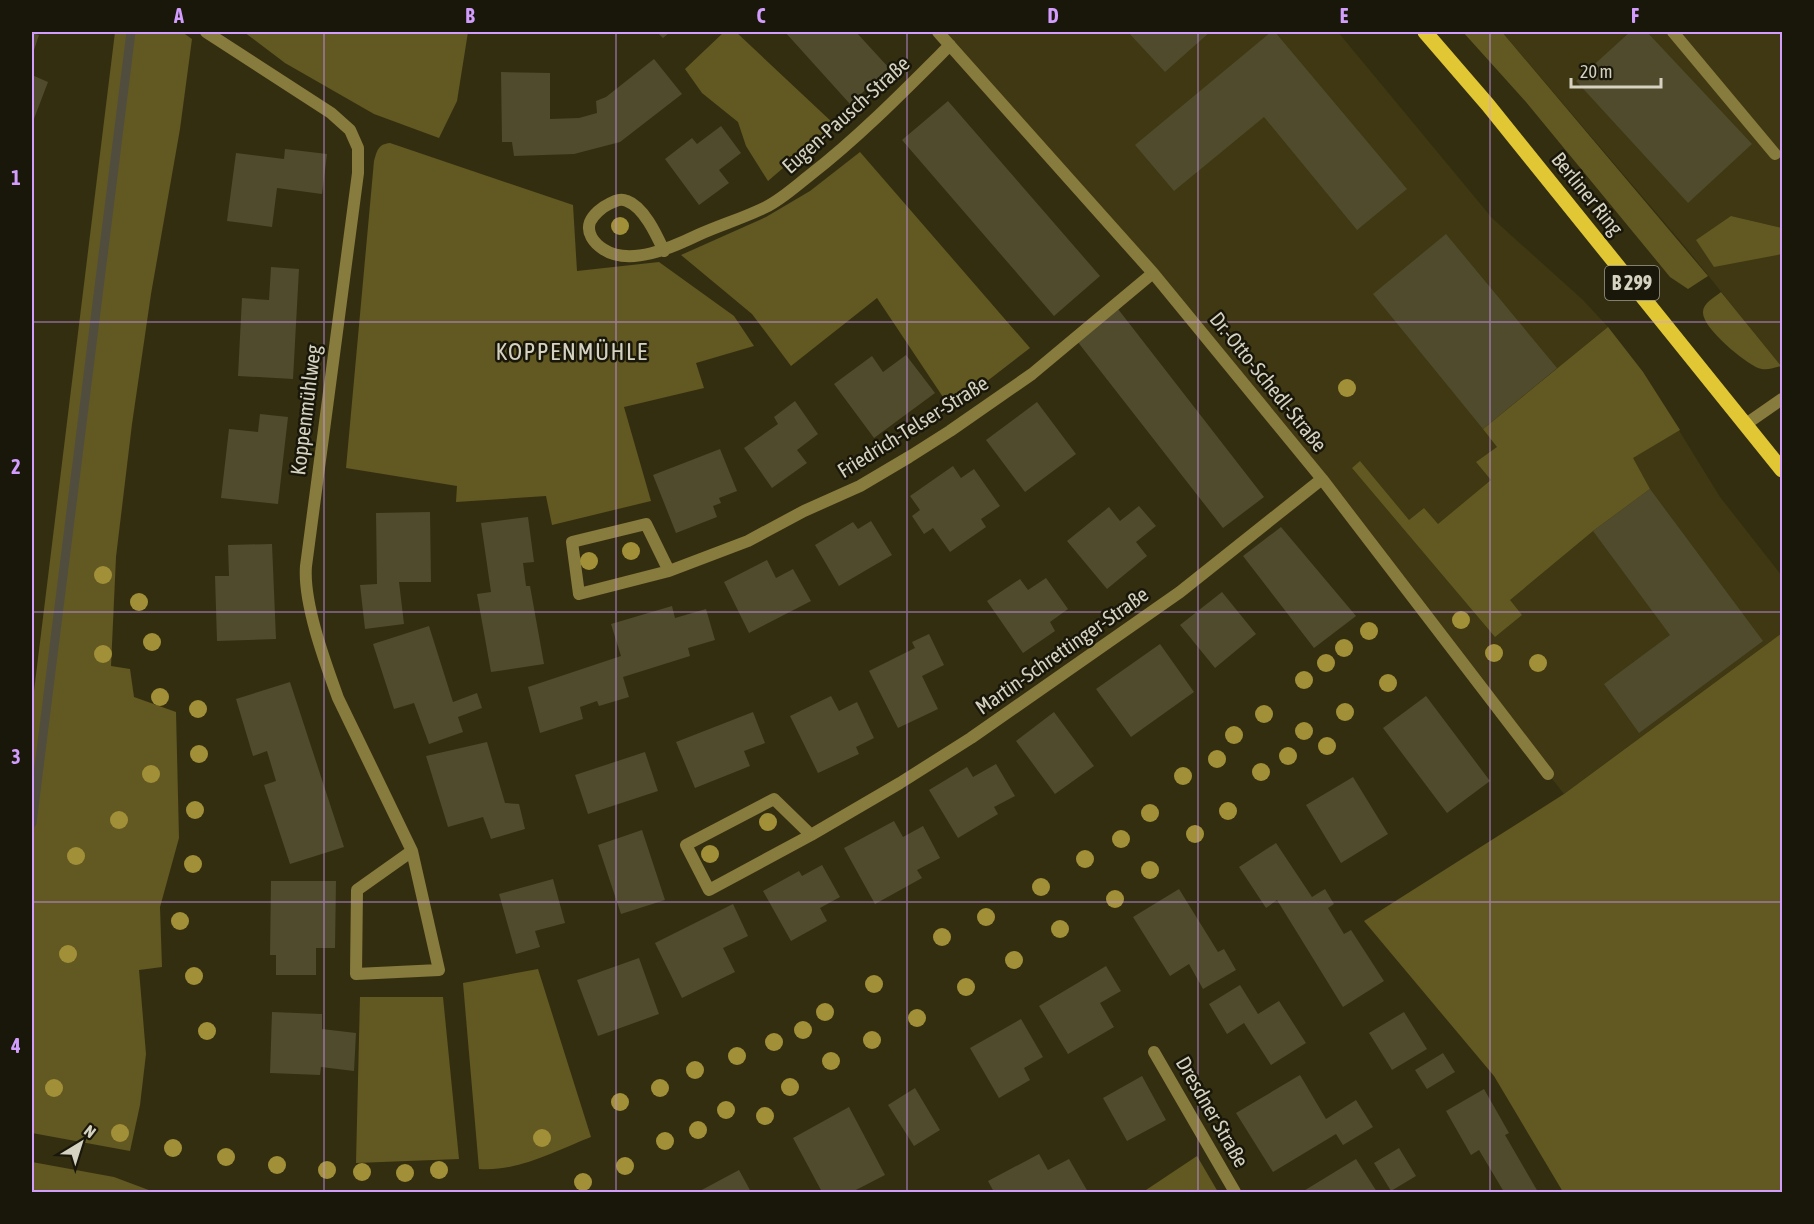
<svg xmlns="http://www.w3.org/2000/svg" width="1814" height="1224" font-family="'Asap Condensed',sans-serif">
<rect width="100%" height="100%" fill="#342e11"/>
<!-- built -->
<path fill="#3f3812" d="M938 32H1338L1492 218 1583 300 1608 327 1643 372 1720 497 1782 576V633L1564 794 1153 273Z
M1502 32H1782V228L1731 216 1775 255 1782 254V368L1687 249Z"/>
<!-- green -->
<path fill="#625822" d="M115 32H182L192 39 180 129 151 294 132 424 116 557 111 666 130 669 134 697 176 712 179 838 160 907 162 967 139 970 146 1054 140 1105 130 1151 32 1133V707Z
M244 32H468L457 101 439 138 374 114 285 63Z
M724 32H736L834 124 768 181 746 146 738 122 702 93 685 69Z
M1463 32H1502L1708 276 1688 289 1670 277 1526 102Z
M390 143 573 205 577 271 659 262 734 316 754 346 696 363 704 388 624 407 651 501 552 525 546 496 456 502 457 486 346 468 374 161C377 151 378 144 390 143Z
M860 152 1030 348 951 409 877 298 791 366 752 314 681 255 766 217 810 191Z
M1731 216 1782 228V254L1714 267 1696 240Z
M1721 292 1781 366C1773 368 1766 371 1758 368 1744 362 1702 328 1703 312 1703 303 1715 297 1721 292Z
M1608 327 1643 372 1680 430 1633 458 1650 489 1593 531 1510 600 1522 615 1495 637 1352 468 1360 461 1409 520 1424 508 1438 524 1491 480 1476 462 1497 447 1483 429Z
M1782 633V1192H1563L1494 1076 1364 921 1564 794Z
M538 969 591 1137C555 1151 518 1172 479 1169L463 983Z
M360 997H443L459 1159 356 1163Z
M1197 1156 1218 1192H1143Z
M32 1162 114 1177 154 1192H32Z"/>
<g fill="none" stroke-linecap="round" stroke-linejoin="round">
<!-- stream -->
<path stroke="#504d3f" stroke-width="9" d="M32 823 131 32"/>
</g>
<!-- building -->
<path fill="#504b2d" d="M657 32H670L663 38Z
M785 32H856L889 68 850 104Z
M1128 32H1210L1165 72Z
M1271 32H1275L1407 189 1357 230 1264 117 1174 191 1135 145Z
M1630 32H1647L1752 144 1688 203 1576 81Z
M32 33 39 35 32 56Z
M654 59 682 94 620 142 574 154 514 156 512 142H502L501 72 550 73V119L579 118 597 113 596 101 606 97Z
M32 75 48 82 32 124Z
M948 101 1100 276 1054 316 902 140Z
M721 126 741 153 719 170 729 183 699 205 665 159 692 138 697 144Z
M285 149 327 154 322 194 277 188 272 227 227 221 236 153 284 159Z
M1446 234 1557 368 1483 429 1373 294Z
M271 267 299 269 293 379 238 376 242 298 269 300Z
M1118 309 1264 497 1223 528 1077 341Z
M906 355 935 393 874 438 834 384 872 356 883 372Z
M795 401 818 434 797 450 807 463 772 488 744 448 778 424 774 417Z
M1037 402 1076 454 1025 492 986 440Z
M260 414 288 417 278 504 221 498 229 429 258 432Z
M720 449 737 491 719 498 721 503 713 506 717 517 676 533 653 475Z
M953 466 961 478 974 469 1000 506 981 519 986 527 950 552 933 528 924 534 912 516 920 510 910 496Z
M1650 489 1763 641 1639 733 1604 684 1670 635 1593 531Z
M1139 506 1156 526 1136 542 1147 556 1107 589 1067 541 1109 507 1120 521Z
M430 512 431 582H399L404 624 365 629 360 585 377 584 376 513Z
M528 517 534 562 523 563 526 586H530L544 664 491 672 477 594 491 592 481 523Z
M871 521 892 555 839 586 815 545 853 522 858 529Z
M1281 527 1356 616 1314 648 1243 556Z
M272 544 276 639 217 641 215 576H229L228 545Z
M767 560 776 578 793 569 811 601 749 633 724 582Z
M1046 578 1068 609 1050 622 1055 631 1023 653 987 601 1020 579 1028 590Z
M1222 592 1256 634 1215 668 1180 625Z
M672 606 675 618 706 609 715 640 688 648 690 656 623 677 629 697 599 706 597 701 580 707 583 719 540 733 528 687 621 656 611 624Z
M429 626 453 702 477 693 482 708 458 717 463 732 429 744 414 703 394 709 373 644Z
M929 634 944 665 922 676 938 709 898 728 869 671 915 648 912 642Z
M1160 644 1194 692 1131 737 1096 689Z
M290 682 344 847 290 864 264 785 276 781 267 751 253 756 236 699Z
M831 696 839 711 857 702 874 738 856 747 859 754 818 773 790 716Z
M1426 696 1490 781 1447 813 1383 728Z
M753 712 765 743 744 751 750 766 695 788 676 742Z
M1054 712 1094 766 1055 794 1016 741Z
M487 742 505 803 519 804 525 829 491 839 483 817 448 827 426 756Z
M645 752 658 791 588 814 575 775Z
M996 764 1015 796 994 807 998 814 958 838 929 790 967 767 973 777Z
M1353 777 1388 834 1341 863 1306 805Z
M894 821 903 837 923 826 940 858 917 870 922 878 875 904 844 848Z
M642 830 665 900 621 914 598 845Z
M1276 843 1312 897 1325 889 1334 904 1328 908 1344 934 1351 930 1384 981 1343 1007 1277 900 1266 908 1239 867Z
M822 865 840 897 820 908 827 921 791 941 763 891 799 871 802 876Z
M553 879 565 923 535 931 540 947 516 954 499 894Z
M271 881H336L335 948H316V975H276V955H270Z
M1179 889 1218 952 1224 949 1236 970 1203 989 1189 964 1170 976 1133 917Z
M733 904 748 936 723 948 735 972 682 998 655 943Z
M639 958 659 1014 598 1036 577 980Z
M1106 966 1121 991 1100 1003 1114 1027 1068 1054 1039 1006Z
M1240 985 1258 1014 1279 1001 1306 1043 1271 1065 1244 1023 1227 1034 1209 1004Z
M272 1012 322 1014V1029L356 1033 354 1071 321 1067 320 1075 270 1073Z
M1404 1012 1427 1049 1392 1070 1369 1033Z
M1021 1019 1043 1057 1024 1068 1030 1080 999 1098 970 1048Z
M1443 1053 1455 1072 1427 1089 1415 1070Z
M1300 1075 1326 1119 1356 1100 1373 1127 1343 1145 1336 1134 1273 1172 1236 1113Z
M1142 1076 1166 1120 1127 1141 1103 1098Z
M915 1088 940 1130 914 1146 888 1105Z
M1484 1089 1509 1133 1505 1135 1538 1192H1504L1479 1150 1471 1155 1446 1111Z
M849 1107 885 1175 852 1192H822L793 1138Z
M1399 1148 1416 1176 1391 1191 1374 1163Z
M1039 1154 1048 1170 1069 1159 1088 1192H994L988 1181Z
M1356 1159 1377 1192H1302Z
M739 1170 751 1192H698Z"/>
<g fill="none" stroke-linecap="round" stroke-linejoin="round">
<!-- lane -->
<path stroke="#877b3d" stroke-width="12" d="M1673 32 1775 154"/>
<!-- street -->
<path stroke="#877b3d" stroke-width="12" d="M206 32 331 113 350 130 358 148V173L306 566C303 603 325 662 338 698L412 851 439 970 356 974 357 890 412 851
M938 32 1153 273 1322 479 1548 774
M664 251C657 236 644 207 627 201 620 198 615 201 609 204 602 207 593 215 590 222 586 233 594 243 603 249 630 267 673 247 698 235 720 225 744 218 766 207 782 199 796 186 810 175 860 136 905 90 950 45
M1746 424 1782 399
M669 571 579 594 572 542 646 524 669 571 748 541 804 511 860 486 909 457 950 431 1032 374 1153 273
M811 835 774 799 686 845 709 890 811 835 900 783 971 738 1180 592 1322 479
M1154 1052 1235 1192"/>
<!-- primary -->
<path stroke="#e1c733" stroke-width="15" d="M1425 32 1488 105 1782 470"/>
</g>
<!-- trees -->
<g fill="#a19038">
<circle cx="620" cy="226" r="9"/>
<circle cx="1347" cy="388" r="9"/>
<circle cx="631" cy="551" r="9"/>
<circle cx="589" cy="561" r="9"/>
<circle cx="103" cy="575" r="9"/>
<circle cx="139" cy="602" r="9"/>
<circle cx="1461" cy="620" r="9"/>
<circle cx="1369" cy="631" r="9"/>
<circle cx="152" cy="642" r="9"/>
<circle cx="1344" cy="648" r="9"/>
<circle cx="1494" cy="653" r="9"/>
<circle cx="103" cy="654" r="9"/>
<circle cx="1326" cy="663" r="9"/>
<circle cx="1538" cy="663" r="9"/>
<circle cx="1304" cy="680" r="9"/>
<circle cx="1388" cy="683" r="9"/>
<circle cx="160" cy="697" r="9"/>
<circle cx="198" cy="709" r="9"/>
<circle cx="1345" cy="712" r="9"/>
<circle cx="1264" cy="714" r="9"/>
<circle cx="1304" cy="731" r="9"/>
<circle cx="1234" cy="735" r="9"/>
<circle cx="1327" cy="746" r="9"/>
<circle cx="199" cy="754" r="9"/>
<circle cx="1288" cy="756" r="9"/>
<circle cx="1217" cy="759" r="9"/>
<circle cx="1261" cy="772" r="9"/>
<circle cx="151" cy="774" r="9"/>
<circle cx="1183" cy="776" r="9"/>
<circle cx="195" cy="810" r="9"/>
<circle cx="1228" cy="811" r="9"/>
<circle cx="1150" cy="813" r="9"/>
<circle cx="119" cy="820" r="9"/>
<circle cx="768" cy="822" r="9"/>
<circle cx="1195" cy="834" r="9"/>
<circle cx="1121" cy="839" r="9"/>
<circle cx="710" cy="854" r="9"/>
<circle cx="76" cy="856" r="9"/>
<circle cx="1085" cy="859" r="9"/>
<circle cx="193" cy="864" r="9"/>
<circle cx="1150" cy="870" r="9"/>
<circle cx="1041" cy="887" r="9"/>
<circle cx="1115" cy="899" r="9"/>
<circle cx="986" cy="917" r="9"/>
<circle cx="180" cy="921" r="9"/>
<circle cx="1060" cy="929" r="9"/>
<circle cx="942" cy="937" r="9"/>
<circle cx="68" cy="954" r="9"/>
<circle cx="1014" cy="960" r="9"/>
<circle cx="194" cy="976" r="9"/>
<circle cx="874" cy="984" r="9"/>
<circle cx="966" cy="987" r="9"/>
<circle cx="825" cy="1012" r="9"/>
<circle cx="917" cy="1018" r="9"/>
<circle cx="803" cy="1030" r="9"/>
<circle cx="207" cy="1031" r="9"/>
<circle cx="872" cy="1040" r="9"/>
<circle cx="774" cy="1042" r="9"/>
<circle cx="737" cy="1056" r="9"/>
<circle cx="831" cy="1061" r="9"/>
<circle cx="695" cy="1070" r="9"/>
<circle cx="790" cy="1087" r="9"/>
<circle cx="54" cy="1088" r="9"/>
<circle cx="660" cy="1088" r="9"/>
<circle cx="620" cy="1102" r="9"/>
<circle cx="726" cy="1110" r="9"/>
<circle cx="765" cy="1116" r="9"/>
<circle cx="698" cy="1130" r="9"/>
<circle cx="120" cy="1133" r="9"/>
<circle cx="542" cy="1138" r="9"/>
<circle cx="665" cy="1141" r="9"/>
<circle cx="173" cy="1148" r="9"/>
<circle cx="226" cy="1157" r="9"/>
<circle cx="277" cy="1165" r="9"/>
<circle cx="625" cy="1166" r="9"/>
<circle cx="327" cy="1170" r="9"/>
<circle cx="439" cy="1170" r="9"/>
<circle cx="362" cy="1172" r="9"/>
<circle cx="405" cy="1173" r="9"/>
<circle cx="583" cy="1182" r="9"/>
</g>
<!-- grid -->
<path fill="none" stroke="#d29dfd" stroke-width="1.5" stroke-opacity="0.55" d="M324 32V1192M616 32V1192M907 32V1192M1198 32V1192M1490 32V1192M32 322H1782M32 612H1782M32 902H1782"/>
<g text-anchor="middle" stroke-width="5" stroke-linejoin="round" paint-order="stroke">
<!-- shield labels -->
<rect fill="#19170a" stroke="#9d9a8a" stroke-width="1.5" x="1605" y="266" width="54" height="34" rx="4.5"/>
<g font-size="20" font-weight="bold" fill="#d5d2c1">
<text x="1632" y="290">B 299</text>
</g>
<!-- street labels -->
<g font-size="21" fill="#d5d2c1" stroke="#19170a">
<text transform="translate(846 115) rotate(-42)" y="7">Eugen-Pausch-Straße</text>
<text transform="translate(1587 194) rotate(51)" y="7">Berliner Ring</text>
<text transform="translate(1268 382) rotate(51)" y="7">Dr.-Otto-Schedl-Straße</text>
<text transform="translate(306 410) rotate(-83)" y="7">Koppenmühlweg</text>
<text transform="translate(913 427) rotate(-32)" y="7">Friedrich-Telser-Straße</text>
<text transform="translate(1062 651) rotate(-35)" y="7">Martin-Schrettinger-Straße</text>
<text transform="translate(1212 1112) rotate(60)" y="7">Dresdner Straße</text>
</g>
<!-- quarter labels -->
<g font-size="24" letter-spacing="1.5" fill="#d5d2c1" stroke="#19170a">
<text x="572" y="360">KOPPENMÜHLE</text>
</g>
</g>
<!-- border -->
<rect width="1814" height="1224" fill="none" stroke="#19170a" stroke-width="66"/>
<!-- north arrow -->
<g transform="translate(81 1143) rotate(38)" stroke="#19170a" stroke-width="4.5" paint-order="stroke">
<path d="M0-4.5L10 22L0 15L-10 22Z" fill="#d5d2c1"/>
<text y="-9" font-size="16" font-weight="bold" text-anchor="middle" fill="#d5d2c1">N</text>
</g>
<!-- scale -->
<path d="M1571 78v9h90v-9" fill="none" stroke="#d5d2c1" stroke-width="3"/>
<text x="1580" y="78" font-size="18" fill="#d5d2c1" stroke="#19170a" stroke-width="4.5" paint-order="stroke">20 m</text>
<rect x="33" y="33" width="1748" height="1158" fill="none" stroke="#d29dfd" stroke-width="2"/>
<g font-size="20" text-anchor="middle" font-weight="bold" fill="#d29dfd">
<text x="179" y="23">A</text>
<text x="470" y="23">B</text>
<text x="761" y="23">C</text>
<text x="1053" y="23">D</text>
<text x="1344" y="23">E</text>
<text x="1635" y="23">F</text>
<text x="16" y="185">1</text>
<text x="16" y="474">2</text>
<text x="16" y="764">3</text>
<text x="16" y="1053">4</text>
</g>
</svg>
